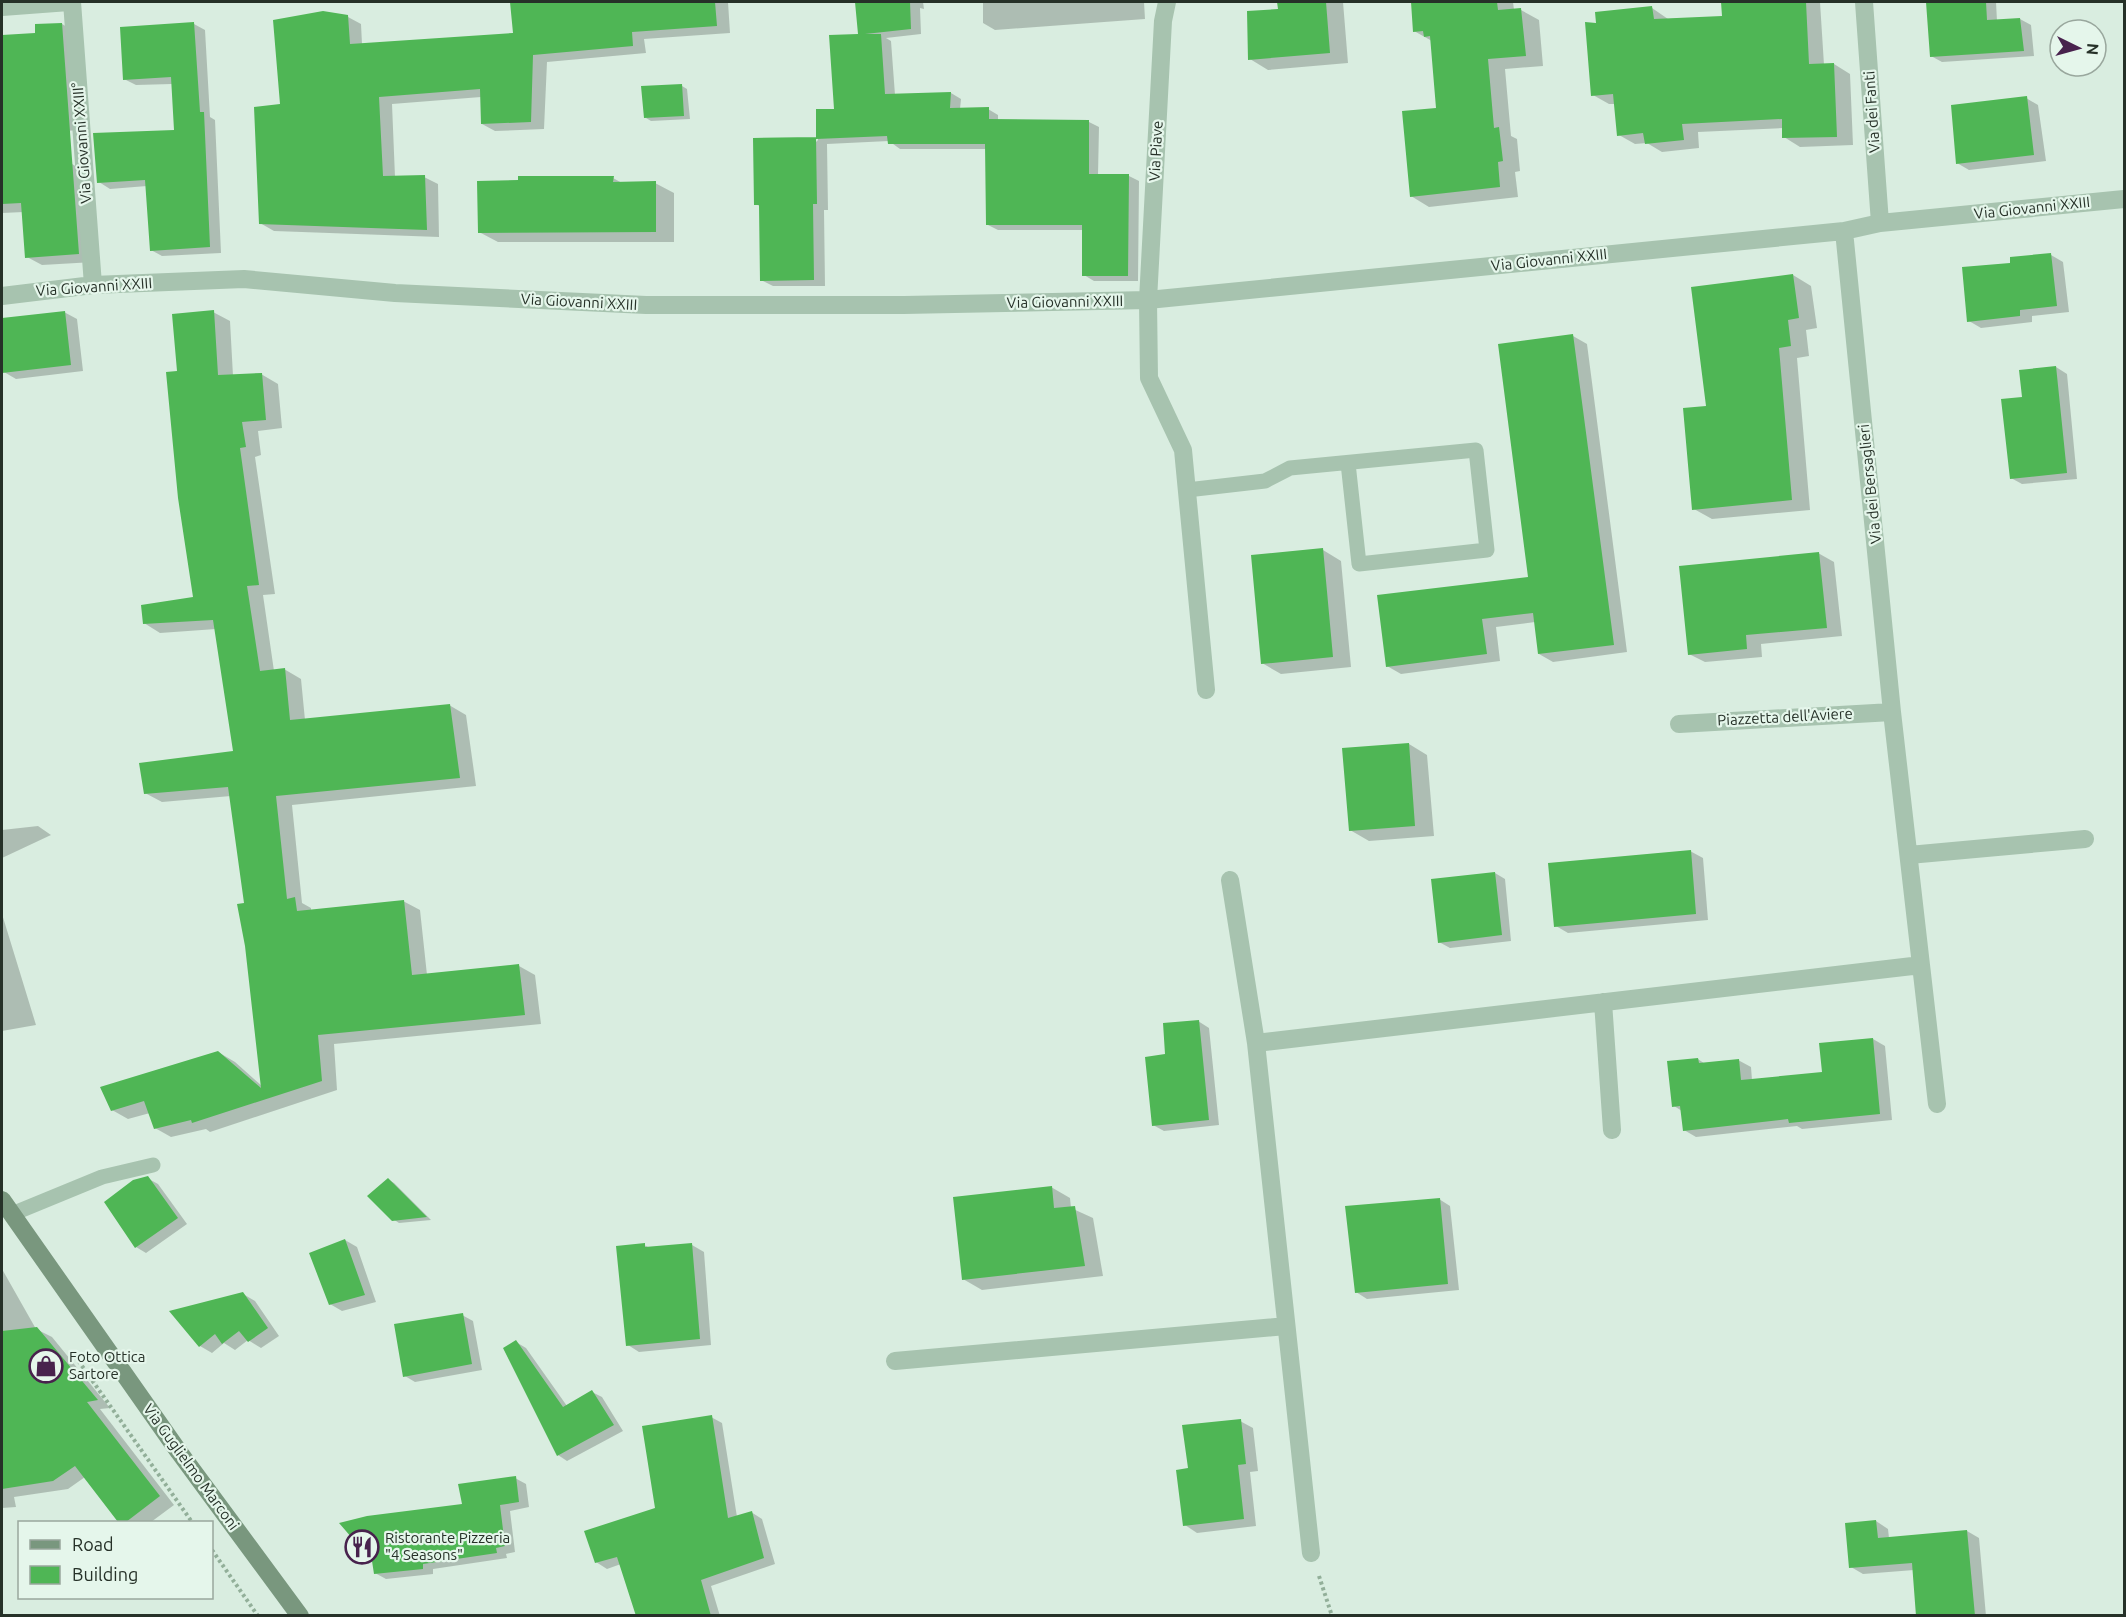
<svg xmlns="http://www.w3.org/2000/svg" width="2126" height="1617" font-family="Ubuntu,sans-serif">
<rect width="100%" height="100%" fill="#d9ede0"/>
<!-- shadow -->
<path fill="#0003" d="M512 2H728L730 33 644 39 646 53 547 62 544 129 495 131 482 124 481 97 392 104 395 177H424L438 184 439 237 274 231 260 223 281 106 348 17 361 24 362 44 514 34Z
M857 2H923L924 9 920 8 921 34 886 38 891 41 895 95 951 93 961 99 960 109H988L998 115V121L1089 122 1099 127 1098 175 1129 176 1139 181 1138 281H1094L1084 275V230H998L988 225 987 149H900L889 141 827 144 828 210H824L825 286H773L761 280V207L756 204 818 140V111L835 110 860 36Z
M983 2H1144L1145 19 995 30 983 23Z
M1278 2H1343L1348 63 1268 70 1250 59 1280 10Z
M1412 2H1513L1514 10H1521L1539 20 1543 66 1505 69 1511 136 1517 139 1520 171 1515 172 1518 197 1429 207 1411 196 1437 109 1432 41 1414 31Z
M1722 2H1820L1824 65 1834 64 1850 74 1853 145 1800 147 1784 137V128L1698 132 1699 148 1662 152 1647 143 1635 144 1619 135 1616 104H1609L1593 95 1598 24 1652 8 1668 19 1723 17Z
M1927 2H1996L1997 21 2020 19 2031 25 2034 56 1942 62 1931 56Z
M62 24 74 31 81 130 17 134 4 127 2 37 37 34Z
M194 24 205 30 210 117 215 120 221 253 162 256 151 250 147 186 110 189 99 182 176 131 172 84 136 85 124 79Z
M682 86 687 89 690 119 651 121 646 118Z
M2026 98 2038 105 2046 161 1969 170 1957 163Z
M72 164 87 173 94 262 42 265 27 257 24 212 2 213V175Z
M613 178 622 183H655L674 193V242H498L479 232Z
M2051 255 2063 262 2069 312 2032 316V322L1981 328 1969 321 2011 264Z
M1793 275 1811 286 1817 328 1806 330 1809 356 1797 358 1810 510 1712 519 1694 509 1708 407Z
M64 312 77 319 83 371 16 379 4 372 2 320Z
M213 312 230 321 233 376 261 374 278 384 282 428 258 431 261 455 255 457 275 594 263 595 274 671 284 669 301 679 305 720 449 705 466 715 476 786 292 805 302 903 311 908V911L403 901 420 910 427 975 519 966 535 975 541 1024 334 1044 337 1090 210 1132 206 1129 171 1137 155 1128 150 1113 128 1119 112 1110 218 1052 235 1062 262 1086 245 904 231 796 162 802 145 793 234 752 216 629 160 633 144 623 194 598 178 372Z
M1573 336 1587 344 1627 652 1553 662 1539 654 1535 622 1496 627 1500 661 1401 674 1387 666 1530 578Z
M2056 367 2067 374 2077 479 2022 484 2011 478Z
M1323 550 1341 561 1351 667 1281 674 1262 663Z
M1818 553 1834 562 1842 636 1761 644 1762 657 1705 662 1689 654Z
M1409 744 1427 755 1434 836 1369 841 1350 830Z
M38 826 51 835 2 858V830Z
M1690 851 1703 858 1708 920 1568 933 1556 926Z
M1495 873 1505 879 1511 941 1450 948 1439 942Z
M2 914 36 1025 2 1031Z
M1198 1021 1209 1028 1219 1125 1164 1131 1153 1125 1167 1055Z
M1873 1039 1885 1046 1892 1120 1802 1129 1797 1126 1696 1137 1684 1130 1682 1111 1674 1106 1698 1059 1705 1064 1738 1060 1751 1067 1752 1080 1823 1074Z
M147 1178 158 1184 187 1224 146 1253 136 1247Z
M389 1180 394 1183 431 1220 399 1223 393 1219Z
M1051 1187 1070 1198 1071 1208 1093 1218 1103 1276 982 1290 963 1279Z
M1439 1199 1450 1206 1459 1290 1367 1299 1356 1292Z
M345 1240 357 1247 376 1302 342 1311 330 1304Z
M644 1245 650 1248 692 1245 704 1252 711 1345 639 1352 628 1345Z
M2 1269 36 1329 52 1337 110 1408 100 1409 174 1505 151 1522H120L85 1477 68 1489 14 1497 16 1507 2 1508Z
M243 1294 255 1301 279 1336 261 1348 248 1340 235 1350 224 1343 212 1353 200 1346 172 1311Z
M462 1315 473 1321 482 1370 415 1382 405 1376Z
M516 1342 526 1348 567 1406 592 1392 602 1397 623 1431 567 1461 558 1455Z
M711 1417 722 1423 737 1517 751 1512 762 1519 775 1564 711 1586 720 1616H638L621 1564 607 1569 596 1562 657 1509Z
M1240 1421 1253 1428 1258 1471 1250 1472 1256 1526 1197 1533 1185 1525 1190 1470Z
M515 1478 526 1484 529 1507 510 1511 515 1552 506 1554 507 1558 433 1569V1574L386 1579 375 1573 464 1505Z
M1876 1521 1888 1529 1889 1538 1967 1531 1979 1538 1986 1616H1917L1914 1570 1863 1574 1851 1567Z"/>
<!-- building -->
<path fill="#4fb655" d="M510 2H715L717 26 632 32 633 46 533 55 531 122 481 124 480 89 379 97 383 176 425 175 427 230 259 224 254 107 280 104 273 20 323 11 348 15 350 44 513 33Z
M855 2H910L911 29 865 34H881L885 94 951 92 950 108 989 107V119L1089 120V174H1129L1128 276H1082V225H986L985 144H888L887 136 816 139V109H834L829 35 858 34Z
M1277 2H1326L1330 53 1248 60 1247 11 1278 9Z
M1411 2H1497L1498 10 1521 8 1526 56 1488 59 1494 128 1499 127 1503 161 1498 162 1500 187 1410 197 1402 111 1436 108 1430 36 1424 37 1423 31 1413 32Z
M1721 2H1806L1809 64 1834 63 1837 137 1782 138V119L1682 124 1684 140 1645 144 1643 133 1617 136 1613 94 1591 96 1585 22 1596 23 1595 12 1652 6 1654 19 1722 16Z
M1926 2H1986L1987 20 2020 18 2024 51 1930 57Z
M194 22 200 112H204L210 247 150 251 145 180 97 183 93 133 174 130 171 77 123 80 120 27Z
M62 23 79 254 25 258 21 203 2 204V35L35 33V24Z
M682 84 684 116 644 118 641 86Z
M2027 96 2034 155 1956 164 1951 105Z
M816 137 817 204H813L814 280 760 281 759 205H754L753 138Z
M518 176H614L613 182 656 181V232L478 233 477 181 518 180Z
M2051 253 2057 306 2020 310V316L1967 322 1962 267 2010 263V257Z
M1793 274 1799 318 1788 320 1791 346 1779 348 1792 500 1692 510 1683 408 1706 406 1691 287Z
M214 310 218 375 262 373 266 420 242 422 246 447 240 448 259 585 247 586 260 671 285 668 290 720 450 704 460 778 276 796 287 899 295 897 297 911 404 900 412 975 519 964 525 1015 318 1035 322 1081 192 1123 191 1120 154 1129 144 1101 111 1111 100 1087 218 1051 261 1088 245 946 237 904 244 903 228 787 144 794 139 763 233 751 213 620 143 624 141 605 193 597 178 498 166 372 177 371 172 314Z
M65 311 71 365 2 373V318Z
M1573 334 1614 645 1538 654 1533 613 1482 619 1487 654 1386 667 1377 595 1528 577 1498 344Z
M2056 366 2067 473 2010 479 2001 399 2022 397 2019 370Z
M1323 548 1333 657 1261 664 1251 555Z
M1819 552 1827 628 1746 635 1747 649 1688 655 1679 566Z
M1409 743 1415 826 1349 831 1342 748Z
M1691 850 1696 914 1554 927 1548 863Z
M1495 872 1502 935 1438 943 1431 879Z
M1199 1020 1209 1120 1152 1126 1145 1057 1165 1054 1163 1023Z
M1873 1038 1880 1114 1789 1123 1788 1119 1683 1131 1680 1106 1672 1107 1667 1061 1698 1058 1699 1063 1739 1059 1741 1080 1822 1072 1819 1043Z
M148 1176 178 1218 135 1248 104 1202 133 1180Z
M388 1178 427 1217 392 1221 367 1196Z
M1052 1186 1054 1208 1075 1206 1085 1266 962 1280 953 1197Z
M1440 1198 1448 1284 1355 1293 1345 1206Z
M345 1239 365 1295 329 1305 309 1253Z
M645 1243V1247L692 1243 700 1339 626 1346 616 1246Z
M243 1292 268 1328 248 1342 239 1331 222 1344 215 1334 199 1347 169 1311Z
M463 1313 472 1364 403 1377 394 1324Z
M37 1327 98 1400 87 1402 160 1496 126 1522H118L75 1466 53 1481 2 1489V1331Z
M516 1340 563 1407 592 1390 614 1425 557 1456 503 1348Z
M712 1415 728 1518 752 1511 764 1558 701 1580 711 1616H636L617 1557 595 1563 584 1531 655 1508 642 1426Z
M1241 1419 1246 1464 1238 1465 1244 1519 1183 1526 1176 1470 1188 1468 1182 1425Z
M516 1476 519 1502 500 1505 505 1546 496 1548 497 1553 423 1564V1569L374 1574 372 1561 339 1523 367 1516 462 1504 458 1484Z
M1876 1520 1878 1538 1967 1530 1975 1616H1916L1912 1563 1849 1568 1845 1523Z"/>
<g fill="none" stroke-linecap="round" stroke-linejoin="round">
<!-- path -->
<path stroke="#92af99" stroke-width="4" stroke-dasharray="3 3" stroke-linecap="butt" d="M75 1356 192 1522
M212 1550 258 1616
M1319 1576 1332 1616"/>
<!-- lane -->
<path stroke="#a7c3af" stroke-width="15" d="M1187 490 1265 481 1290 468 1476 450 1487 550 1359 564 1348 463
M12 1214 102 1177 153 1165"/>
<!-- street -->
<path stroke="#a7c3af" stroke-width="18" d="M72 2 93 285
M1167 2 1163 21 1148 300 1149 378 1183 450 1206 690
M1864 2 1880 223
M2 7 69 2
M2 296 93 285 244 279 395 293 646 305H904L1148 300 1844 231 1880 223 2124 199
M1679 724 1892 712
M1909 855 2085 839
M1230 880 1256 1043
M1921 965 1937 1104
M1603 1002 1612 1130
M895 1361 1286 1326
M1311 1553 1256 1043 1921 965 1892 712 1844 231"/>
<!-- secondary -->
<path stroke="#79977e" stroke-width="18" d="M2 1200 179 1452 300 1616"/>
</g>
<!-- icons -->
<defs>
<g id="shop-ring" transform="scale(1.725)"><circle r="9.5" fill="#e5f6eb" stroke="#48224d" stroke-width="1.5"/><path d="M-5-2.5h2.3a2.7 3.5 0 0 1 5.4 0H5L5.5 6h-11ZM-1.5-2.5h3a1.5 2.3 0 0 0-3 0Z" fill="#48224d"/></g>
<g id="restaurant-ring" transform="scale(1.725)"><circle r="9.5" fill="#e5f6eb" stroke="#48224d" stroke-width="1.5"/><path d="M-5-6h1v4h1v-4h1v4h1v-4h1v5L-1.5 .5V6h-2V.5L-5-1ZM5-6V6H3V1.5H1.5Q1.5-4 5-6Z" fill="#48224d"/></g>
</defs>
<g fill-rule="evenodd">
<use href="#shop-ring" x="46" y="1366"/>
<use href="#restaurant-ring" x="362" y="1547"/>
</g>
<g text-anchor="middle" stroke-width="4.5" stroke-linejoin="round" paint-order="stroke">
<!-- street labels -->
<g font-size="15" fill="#263128" stroke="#e5f6eb">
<text transform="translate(1872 112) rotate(-94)" y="5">Via dei Fanti</text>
<text transform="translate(82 143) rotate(-94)" y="5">Via Giovanni XXIII°</text>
<text transform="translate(1156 151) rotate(-87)" y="5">Via Piave</text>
<text transform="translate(2032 208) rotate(-6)" y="5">Via Giovanni XXIII</text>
<text transform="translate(1549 260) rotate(-6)" y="5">Via Giovanni XXIII</text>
<text transform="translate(94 287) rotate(-4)" y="5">Via Giovanni XXIII</text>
<text transform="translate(579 302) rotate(3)" y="5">Via Giovanni XXIII</text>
<text transform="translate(1065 302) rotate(-1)" y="5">Via Giovanni XXIII</text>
<text transform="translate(1870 484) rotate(-96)" y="5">Via dei Bersaglieri</text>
<text transform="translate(1785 717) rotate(-3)" y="5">Piazzetta dell'Aviere</text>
<text transform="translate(191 1467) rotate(54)" y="5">Via Guglielmo Marconi</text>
</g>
<!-- poi labels -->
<g font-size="15" fill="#263128" stroke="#e5f6eb" text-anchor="start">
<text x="69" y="1362">Foto Ottica<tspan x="69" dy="17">Sartore</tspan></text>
<text x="385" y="1543">Ristorante Pizzeria<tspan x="385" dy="17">"4 Seasons"</tspan></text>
</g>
</g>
<!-- border -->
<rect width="2126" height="1617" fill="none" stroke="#263128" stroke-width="6"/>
<!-- legend -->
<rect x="18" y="1521" width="195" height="78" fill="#e5f6eb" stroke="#99a79d" stroke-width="1.5"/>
<rect x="30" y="1540" width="30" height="9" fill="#79977e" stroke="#99a79d" stroke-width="1.5"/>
<text x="72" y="1551" font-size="18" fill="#263128">Road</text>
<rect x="30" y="1566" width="30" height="18" fill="#4fb655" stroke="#99a79d" stroke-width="1.5"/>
<text x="72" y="1581" font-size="18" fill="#263128">Building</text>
<!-- north arrow -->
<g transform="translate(2078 48) rotate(95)"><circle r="28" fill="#e5f6eb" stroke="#99a79d" stroke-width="1.5"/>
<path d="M0-4.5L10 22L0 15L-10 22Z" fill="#48224d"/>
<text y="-9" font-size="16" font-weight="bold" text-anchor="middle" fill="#263128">N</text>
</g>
</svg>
